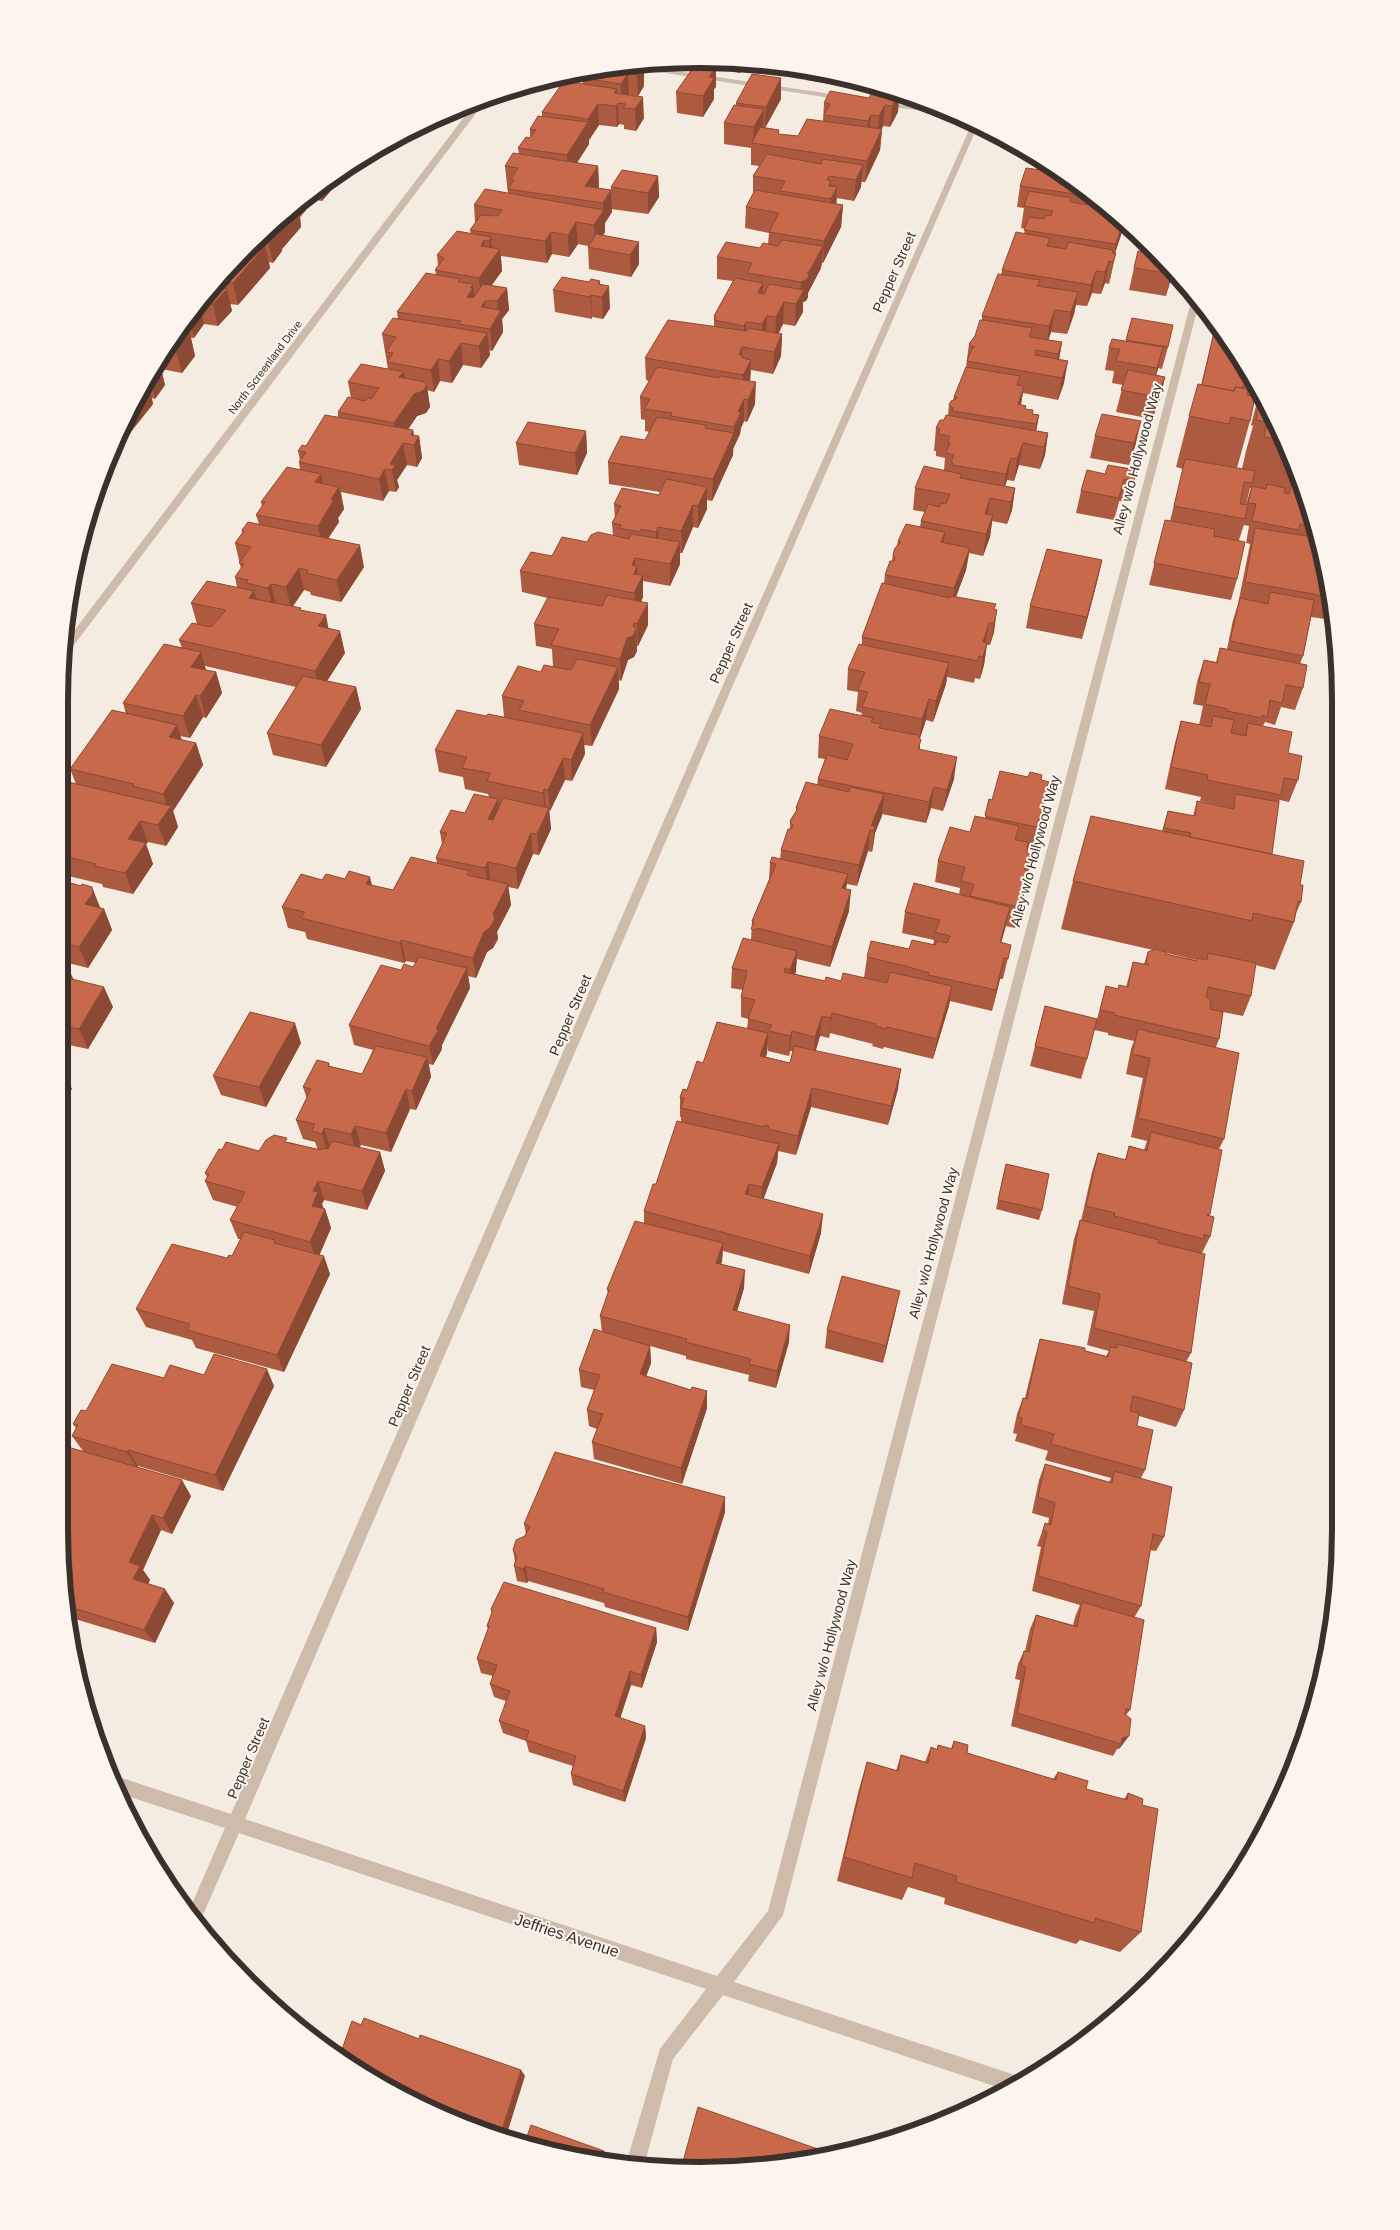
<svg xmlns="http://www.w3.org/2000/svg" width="1400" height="2230" font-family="Helvetica,sans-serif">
<rect width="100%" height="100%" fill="#f4ebe1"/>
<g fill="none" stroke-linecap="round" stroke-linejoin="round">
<!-- minor -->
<path fill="#cdbbac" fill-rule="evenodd" d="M617 64H629L844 96 848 98 844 100 613 65Z
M486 97V100L68 653 64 654V644L477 100Z
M880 102 945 110 958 115 883 106 879 104Z
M973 121 979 123 733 685 245 1819 717 1976 768 1911 1192 298 1195 296 1199 303 783 1915 734 1982 1018 2076 1025 2081 1009 2091 723 1995 673 2059 644 2166 626 2164 660 2049 706 1989 239 1833 198 1926 188 1913 225 1828 121 1794 113 1777 116 1776 231 1814 723 685Z"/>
</g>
<!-- wall -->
<path fill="#ac5a40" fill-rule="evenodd" d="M742 60 752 62 747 69H743L740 73 719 70V61Z
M718 61 715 66 716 87 714 89V99L703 117 677 113 676 92 694 67 687 66V62Z
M679 62 677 66 658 63Z
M617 64 644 65V86L638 96 628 95 644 118 636 131 624 129V125L619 124 617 127 599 125 589 140V144L577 163 598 166 599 187 598 188 612 212 605 223V232L603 236 639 242V264L631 277 589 269 588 247V246L578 244 569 257 552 254 547 263 501 256 502 271 491 286 507 288 509 310 502 319 503 332 492 351 489 350 490 355 481 368 463 365 452 383 440 381 434 392 427 390 430 407 426 413 417 416 408 429 413 430 414 435 419 436 422 458 417 467 407 465 397 480 399 487 396 492 389 491 383 501 341 492 344 509 338 518 339 522 328 538 364 567 341 602 311 595 310 592 304 590 293 606 301 610 328 628 345 653 327 681 356 687 361 709 326 767 273 755 267 733 296 687 205 666 206 670 216 672 222 693 206 718 203 717 190 738 180 736 182 740 196 743 203 765 173 811 178 827 166 846 148 842 146 844 153 864 133 894 103 887 102 884 64 875V781L76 784 70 769 126 714 123 703 182 648 179 640 197 624 191 603 237 587 235 577 241 569 235 543 242 533V530L259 524 256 515 262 506 261 502 300 470 299 462 300 460 298 451 306 446 338 417V412L351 398 348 382 388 369 382 334 398 319 397 312 436 274 435 270 438 266 437 255 471 234 470 230 475 223 474 205 508 194 505 166 519 154 518 148 530 138V129L542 117V112L583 84V81H582L581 72Z
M807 71 848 78 844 86 806 80Z
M781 78V99L765 128 779 134 798 136 823 121 824 103 869 98 887 88 918 100 899 97 898 112 890 127 883 126 882 129 880 150 865 182H861V187L854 201 837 198 836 204 843 205 841 227 823 263H822L821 268 808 293V297L806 301 803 302V312L795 326 783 324 779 333 782 334 781 356 773 374 751 370 750 381 755 404 747 422 744 421 741 428 740 434 733 449V455L712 501 707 500V509L698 528 693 527 682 553H680V564L670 586 643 581V597L641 602 648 625 638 646H637V651L634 657 628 660 621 681 619 680V689L592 746 584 745 585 754 572 781 565 780 550 811H549L551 829 539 855 533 854 518 889 508 887 511 905 497 932 498 939 493 948 487 952 476 978 468 976 470 988 442 1045V1049L433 1065 429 1064 431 1077 416 1110 410 1109 391 1152 361 1145 359 1147 380 1152 385 1171 367 1210 324 1200 322 1204 324 1209H325L331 1228 319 1255 330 1274 284 1372 196 1348 192 1340 146 1327 136 1309 232 1256 241 1239H238L230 1220 238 1207 213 1200 205 1181 207 1177 205 1173 222 1150 259 1151 289 1142 318 1150 315 1142 303 1139 296 1120 307 1099 303 1087 329 1063 330 1067 362 1074 373 1050 354 1045 349 1025 401 970 413 967 416 963 406 961 404 963 307 939 305 932 288 928 282 907 322 880 372 885 393 890 437 863 436 858 442 844 440 832 465 813 489 797 488 794 465 789 463 777 439 772 435 750 486 716 504 717 502 696 541 672 553 667 552 649 536 646 534 624 548 598 522 592 520 571 552 556 587 542 613 536 612 523 615 518 614 504 659 495 660 492 609 484 608 462 645 440 650 432 645 431V420L641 419 640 397 649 381 646 380 645 358 714 326V316L733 281 717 279V257L760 248 768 244 769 233 745 228 746 207 753 195V176L760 166 751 165V148L724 144V123L736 105V103Z
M658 176 659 197 648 214 611 209V187Z
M332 178 334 187 322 201 305 198Z
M1020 186 1091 191 1124 222 1122 232 1115 253 1111 275 1109 284 1105 283 1101 294 1092 293 1087 306 1076 305 1074 314 1067 334 1051 332 1048 340 1062 342 1059 360 1064 383 1058 400 1023 393 1021 405 1026 406 1025 409 1033 410 1032 414 1039 415 1036 431 1048 433 1045 455 1040 469 1019 465 1014 481 1007 480 1005 486 1015 488 1012 510 1007 524 992 521 990 537 983 556 969 553 966 570 956 597 995 610 994 632 990 645H987L984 665 980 679 975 678 974 683 947 677 946 684 933 722 926 720 920 738V750L954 779 943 811 931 808 926 823 882 814 875 833 873 847 872 852 868 851 857 886 847 884 846 889 849 911 830 967 797 959 795 974 825 981 887 983 864 978 867 957 933 945 934 940 902 933 905 912 959 895 960 888 935 882 938 861 985 818 989 799 992 800 1041 780 1049 782 1032 849 1028 848 1027 853 1032 855 1023 899 1015 928 1006 926 1001 943 1011 945 1003 979H1000L992 1011 950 1001 933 1059 884 1047 883 1049 872 1046 873 1044 830 1033 829 1038 820 1036 815 1051 898 1089 888 1125 811 1107 796 1155 778 1151 777 1163 763 1199 821 1233 809 1274 723 1251 722 1261 721 1264 744 1288 737 1311 789 1342 776 1388 748 1381 749 1375 686 1359V1356L650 1346 651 1363 646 1376 707 1408 682 1484 594 1459 592 1442 597 1429 589 1426 587 1410 594 1390 581 1387 579 1370 602 1332 600 1316 608 1294 607 1289 644 1223V1211L656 1184 681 1122V1117H680V1097L687 1090 703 1063 747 1029 748 1019 741 1017V997L743 990 731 988 732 968 751 940 752 921 769 880 770 863 780 859 781 850 790 829V821L796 812V808L817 785 818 779 825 759 818 758 819 736 861 716 862 713 856 711 858 692 847 690 848 669 862 644V637L884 583 885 575 892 561 893 554 897 545 898 541 920 527 921 521 925 512 913 510 915 488 944 470 945 458 936 456V451H934L936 428 948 415 949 405 953 400 954 397 966 367 969 344 975 336 982 320V316L1001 275 1002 270 1024 234 1025 229 1021 228 1024 208 1017 207ZM768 1044V1051L789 1056 790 1051H793L790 1063 766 1057 767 1053Z
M304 199 306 210 300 217 301 227 282 249V251L273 263 269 262 270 268 238 305 230 304 232 311 218 326 204 324 194 338H191L195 356 182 373 161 369 165 385 155 399 152 398 153 404 118 448 113 447 115 455 103 472 108 454 191 309 277 218Z
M1157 254 1173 269 1166 296 1129 290 1134 268Z
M600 281V285L610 308 603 319 592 317V319L555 312 553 290 589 282Z
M1132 318 1168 347 1162 369 1158 368 1156 375 1165 377 1160 399 1152 419 1116 412 1123 385 1112 383 1114 371 1105 370 1109 348 1126 341Z
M1214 332 1220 333 1275 416 1319 534 1323 558 1321 557 1318 573 1326 574 1333 617 1332 620 1311 617 1303 656 1300 664 1303 688 1295 710 1281 707 1275 725 1265 722 1263 726 1288 753 1298 780 1289 802 1280 800 1279 802 1272 854 1300 885 1301 902 1296 913 1294 922 1275 970 1255 965 1251 996 1243 1016 1223 1012 1219 1039 1216 1047 1224 1139 1219 1149 1209 1216 1210 1237 1202 1253 1191 1353 1186 1362 1184 1410 1176 1427 1139 1416 1137 1426 1145 1470 1141 1478 1164 1537 1156 1551 1150 1550 1141 1606 1134 1618 1130 1710 1126 1715 1120 1748 1117 1749 1113 1756 1011 1726 1020 1680 1015 1679 1018 1664 1024 1651H1025L1030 1629 1036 1615 1073 1625 1075 1617 1080 1605 1032 1591 1041 1547 1037 1546 1045 1523 1048 1524 1049 1518 1032 1513 1039 1480 1045 1464 1109 1482 1111 1478 1045 1460 1048 1451 1015 1441 1017 1434 1013 1433 1017 1414 1023 1398H1025L1035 1357 1040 1339 1106 1356 1109 1351 1087 1345 1094 1311 1062 1304 1074 1239 1080 1220 1081 1221 1092 1172 1098 1153 1125 1160 1129 1146 1144 1150 1147 1141 1131 1137 1143 1078 1126 1074 1131 1049 1134 1041 1108 1035V1033L1094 1030 1087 1059 1081 1079 1030 1066 1045 1006 1097 1019 1106 986 1118 989 1126 987 1133 962 1144 964 1148 952 1153 950 1061 929 1073 881 1162 831 1168 811 1193 816 1197 801 1231 808 1200 801 1201 797 1165 789 1175 743 1181 721 1199 725 1203 706 1193 704 1197 682 1204 660 1216 662 1220 648 1227 649 1233 620 1238 604 1250 544 1246 543 1249 526 1244 525 1239 540 1237 579 1231 600 1149 585 1165 520 1170 521 1183 469 1176 467 1189 416 1201 385ZM1254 402H1257L1251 425 1253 426 1246 451 1242 469 1237 468 1250 421ZM1250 488H1251L1246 505ZM1166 953 1196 960 1166 954Z
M586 431 587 453 577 475 519 465 516 443Z
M1095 436 1136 443 1129 465 1090 458Z
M1137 470 1129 502 1119 501 1114 520 1076 513 1081 491 1105 474Z
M1102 560 1097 582 1082 639 1026 628 1030 606Z
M64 881 100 908 104 909 112 930 88 968 64 962Z
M64 964 73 980 113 1007 88 1049 64 1044Z
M301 1043 266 1107 221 1095 213 1076Z
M1006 1164 1042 1210 1039 1220 996 1209Z
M896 1309 883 1363 825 1348 827 1330Z
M204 1375 274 1386 223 1491 138 1466 137 1467 191 1496 172 1534 161 1530 143 1570 150 1580 148 1584 174 1603 155 1643 65 1616 64 1446 83 1451 72 1436 76 1428 73 1424 86 1411 164 1378Z
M725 1512 688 1631 605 1607 604 1603 528 1581 527 1583 517 1581 514 1566 515 1561 513 1550 526 1534 524 1524Z
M491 1609 656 1628 657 1642 642 1688 631 1685 620 1718 645 1726 646 1738 625 1802 573 1785 571 1774 573 1766 529 1752 526 1741 503 1733 499 1721 506 1701 494 1697 490 1684 493 1676 481 1673 477 1659 488 1629 487 1626 492 1613Z
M954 1741 967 1753 1053 1779 1058 1772 1086 1789 1124 1799 1128 1793 1142 1805 1141 1932 1120 1952 1080 1940 1076 1944 944 1904 945 1898 908 1887 902 1900 837 1881 859 1789 867 1762 896 1771 901 1755 925 1762 931 1747 937 1749 938 1745 951 1749Z"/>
<!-- shaded-wall -->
<path fill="#8c4a34" d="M741 60H743V69L740 73V62Z
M713 61H718L713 70Z
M747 61 752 62 747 69Z
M644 65V86L638 96 637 75Z
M716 66V87L714 89V99L703 117V96L709 77Z
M628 73 629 94 622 103H621V84Z
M845 77 848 78 844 86Z
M781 78V99L765 128 766 107Z
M617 89 619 124 617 127 616 106 614 93Z
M898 93H899L898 112 890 127 892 106Z
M643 97 644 118 636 131 635 109Z
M598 104 599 125 589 140 588 119Z
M885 105 883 126 878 138 879 116Z
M764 109 763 131 753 143 754 127Z
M871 115 869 136 866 142 868 121Z
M588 122 589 144 568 176 567 155Z
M882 129 880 150 865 182 867 161Z
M863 165 861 187 854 201 856 180Z
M598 166 599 187 591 201 585 186Z
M658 176 659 197 648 214V193Z
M332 178 334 187 322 201 320 187Z
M837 187 836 209 830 221 831 199Z
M611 190 612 212 605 223V232L595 247 594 225 603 212V203Z
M1091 192H1092L1089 207 1086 217Z
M304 199 306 210 300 217 301 227 282 249V251L273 263 268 241 275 229 293 207Z
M843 205 841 227 823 263 824 241Z
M1123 221 1124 222 1122 232 1112 262 1116 244Z
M576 222 578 244 569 257 568 235Z
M551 232 552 254 547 263 545 241Z
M491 237 493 258 500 249 502 271 481 300 479 278 491 262 489 241Z
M484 240 487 262 481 246Z
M639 242V264L631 277 630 255Z
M265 246 270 268 238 305 233 283Z
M823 246 821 268 808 293V297L806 301 803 302V312L795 326 796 304 800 296 801 282Z
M1116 253 1111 275 1109 284 1113 262Z
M1109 261 1105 283 1101 294 1105 272Z
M1172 268 1171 279 1166 296Z
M1096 271 1092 293 1087 306 1091 285Z
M763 283 762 305 758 293Z
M473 284 475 306 467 297Z
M609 286 610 308 603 319 602 297Z
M507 288 509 310 502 319 503 332 492 351 490 329 498 315 497 301Z
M227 289 232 311 218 326 213 304Z
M1078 292 1074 314 1067 334 1071 312Z
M591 295 592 317V319L590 297Z
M485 301 487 323 483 329 481 307Z
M199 302 204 324 194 338 188 316Z
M784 302 783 324 775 339 776 317Z
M1055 310 1051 332 1046 348 1049 326Z
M767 316 766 338 762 346V324Z
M185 321 188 335 190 334 195 356 182 373 176 351 182 344 179 331Z
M746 322V344L744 348V326Z
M487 333 490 355 481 368 479 346Z
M782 334 781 356 773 374 774 352Z
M1062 342 1058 364 1055 376 1058 354Z
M461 343 463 365 452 383 449 361Z
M742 347V358L743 355V375L739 355Z
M1163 347 1158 369 1152 390 1157 368Z
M438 359 440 381 434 392 431 370Z
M751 360 750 382 743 397V375Z
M1068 361 1064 383 1058 400 1062 378Z
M160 365 165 385 155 399 150 381Z
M404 372 407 394 399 377Z
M1165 377 1160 399 1152 419 1157 397Z
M756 382 755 404 747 422 748 400Z
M148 385 153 404 118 448 116 440Z
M427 385 430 407 426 413 417 416 398 445 394 423 414 394Z
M1024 386 1020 408 1018 404Z
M744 399V421L741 428 740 434 733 449 734 427 738 412Z
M1039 415 1035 437 1032 446 1036 424Z
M1141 421 1136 443 1129 465 1134 443Z
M413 430 415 442 419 436 422 458 417 467 414 445 411 435Z
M586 431 587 453 577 475 575 453Z
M734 433 733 455 712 501 713 479Z
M1048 433 1045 455 1040 469 1044 447Z
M403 443 407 465 397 480 399 487 396 492 392 470 390 464Z
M1023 443 1019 465 1014 481 1017 459Z
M113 446 115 455 103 472 108 454Z
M1011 458 1007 480 1002 496 1006 474Z
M385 469 389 491 383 501 379 479Z
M321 474 326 496 315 482Z
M1124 479 1119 501 1114 520 1119 498Z
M339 487 344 509 338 518 339 522 322 548 318 526 331 499Z
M707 487V509L698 528V506Z
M1015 488 1012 510 1007 524 1011 502Z
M990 498 987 520 985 514Z
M693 505V527L682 553 681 531Z
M993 515 990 537 983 556 986 534Z
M658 527 659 549 656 554V532Z
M945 532 942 554 941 542Z
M680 542V564L670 586V564Z
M360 545 364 567 341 602 337 580Z
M970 548 966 570 951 610 954 588Z
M635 558V570L637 566 638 585 643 575V597L635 615 634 584 632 565Z
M1102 560 1097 582 1082 639 1087 617Z
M299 568 304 590 291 609 286 587Z
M271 584 276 606 273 610 268 588Z
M254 591 260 613 249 598Z
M648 603V625L638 646 637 624Z
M997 610 994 632 990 645 994 623Z
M326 615 330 637 318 626Z
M634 623 635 632 636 629 637 651 634 657 628 660 621 681 620 659 627 638Z
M989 623 985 644 983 642Z
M340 631 345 653 320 692 315 671Z
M987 643 984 665 980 679 983 657Z
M201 652 207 674 191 667Z
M949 663 946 684 933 722 936 701Z
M618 667 619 689 592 746 590 725Z
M216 672 222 693 206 718 200 696Z
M356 687 361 709 326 767 321 745Z
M196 695 203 717 190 738 183 716Z
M929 699 926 720 919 741 922 719Z
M177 725 184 747 169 737Z
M583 733 585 754 572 781 571 760Z
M196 743 203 765 173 811 178 827 166 846 158 825 168 810 163 794Z
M957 757 954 779 943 811 947 790Z
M563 758 565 780 550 811 548 790Z
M1049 782 1044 803 1032 849 1037 827Z
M934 787 931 808 926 823 929 802Z
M544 789 546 811 545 814 543 793Z
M884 794 882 816 875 833 873 847 872 852 874 831 871 826Z
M498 799 501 820 491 840 488 819Z
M549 808 551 829 539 855 537 834Z
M140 821 148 842 146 844 153 864 133 894 125 873 128 839Z
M870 830 868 851 857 886 859 865Z
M531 833 533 854 518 889 516 868Z
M488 862 491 883 488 889 485 868Z
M848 874 845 895 842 888Z
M370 877 375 898 366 884Z
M1028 878 1023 899 1015 928 1019 907Z
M508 884 511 905 497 932 498 939 493 948 487 952 476 978 473 958 484 932Z
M92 887 100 907 101 913 104 909 112 930 88 968 79 947 85 904Z
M851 890 849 911 830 967 832 947Z
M1010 907 1005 928 996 963 1000 942Z
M401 940 406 961 404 963 400 943Z
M797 951 796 972 789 990 790 970Z
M1004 958 1000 979 992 1011 996 990Z
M67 965 76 985 64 987V969Z
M467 968 470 988 442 1045V1049L433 1065 429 1046 436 1029Z
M952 986 949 1006 933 1059 937 1039Z
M104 987 113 1007 88 1049 79 1029Z
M832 1013 830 1033 829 1038 831 1018Z
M822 1016 820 1036 814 1057 815 1037Z
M295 1023 301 1043 266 1107 259 1087Z
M792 1031 790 1051 789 1056 790 1036Z
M768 1033 767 1053 759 1076 760 1056Z
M427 1057 431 1077 416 1110 412 1091Z
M901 1069 898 1089 888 1125 891 1106Z
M64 1072 72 1089 64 1102Z
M812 1088 811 1107 796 1155 798 1136Z
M406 1089 410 1109 391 1152 386 1133Z
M355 1126 361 1145 356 1153 351 1134Z
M324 1128 330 1147 328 1153 322 1134Z
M779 1144 777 1163 761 1206 762 1187Z
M380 1152 385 1171 367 1210 362 1191Z
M318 1181 324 1200 322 1204 324 1211 312 1206 313 1191Z
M749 1184 748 1203 745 1194Z
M325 1209 331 1228 317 1261 310 1242Z
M823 1214 821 1233 809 1274 810 1256Z
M723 1243 722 1261 716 1281V1263Z
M324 1256 330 1274 284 1372 277 1355Z
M745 1270 744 1288 732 1328 733 1310Z
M900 1291 896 1309 883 1363 886 1346Z
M790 1325 789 1342 776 1388 777 1371Z
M650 1346 651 1363 641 1391 640 1374Z
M267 1369 274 1386 223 1491 215 1475Z
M707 1391V1408L682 1484 681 1468Z
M128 1450 138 1466 137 1468 127 1452Z
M182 1480 191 1496 172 1534 163 1518Z
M725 1497V1512L688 1631V1617Z
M152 1515 161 1530 143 1570 150 1580 143 1594 133 1579 129 1562Z
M525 1566 528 1581 527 1583 523 1569Z
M165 1589 174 1603 155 1643 144 1630Z
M656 1628 657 1642 642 1688 641 1675Z
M630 1671 631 1685 617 1728 615 1716Z
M645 1726 646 1738 625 1802 623 1791Z
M1129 1736 1120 1748 1117 1749 1121 1744 1122 1738Z
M521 2070 525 2076 505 2140 499 2139Z
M604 2151 606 2156 604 2162 601 2161Z"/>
<!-- building -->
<path fill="#c8694b" stroke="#8c4a34" d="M741 60 740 62 730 61Z
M697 62 716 66 709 77 714 78 703 96 676 92Z
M617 64H636L644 65 637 75 628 73 621 84 583 78 588 71Z
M752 74 781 78 766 107 736 103Z
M564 81 617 89 614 93 643 97 635 109 623 108 626 104 618 103 616 106 598 104 588 119 542 112Z
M874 87 887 88 898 93 892 106 885 105 879 116 871 115 868 121 824 115 830 104 824 103 830 91 869 98Z
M734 105 764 109 754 127 724 123Z
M538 116 588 122 567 155 518 148 526 137 530 138 536 130 530 129Z
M807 119 882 129 867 161 752 143 760 127 779 130 778 134 798 136Z
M513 153 598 166 585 186 611 190 603 203 508 189 514 180 511 179 518 168 505 166Z
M767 154 821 164 823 159 863 165 856 180 829 176 827 180 831 181 829 186 837 187 831 199 780 191 785 181 753 176Z
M1050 167 1052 168 1091 191 1090 196 1020 186 1026 168 1049 171Z
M622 170 658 176 648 193 611 187Z
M485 189 604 210 594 225 576 222 568 235 551 232 545 241 470 230 481 215 498 216 502 210 474 205Z
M755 190 843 205 824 241 769 232 779 213 746 207Z
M1029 191 1071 198 1070 202 1108 208 1123 221 1116 244 1024 230 1029 217 1044 219 1046 215 1051 216 1053 211 1024 206Z
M296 205H297L275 229H278L268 241 257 239 277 218Z
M457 231 491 237 489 241 484 240 481 246 500 249 479 278 435 270 444 258 437 255Z
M1016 232 1050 238 1047 246 1066 249 1068 242 1113 250 1112 253H1116L1113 262 1109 261 1105 272 1096 271 1091 285 1002 270Z
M596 234 639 242 630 255 588 247Z
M782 240 823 246 809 272H807L809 276 807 279 801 282 747 273 752 263 717 257 726 242 760 248 763 243 778 246Z
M253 244 265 246 233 283 218 281Z
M1138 251 1157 254 1172 268 1171 274 1134 268Z
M426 273 460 279 458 282 473 284 470 288H473L467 297 473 298 483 284 507 288 497 301H485L481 307 501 310 490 329 459 324 461 321 397 312Z
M998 274 1040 280 1037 286 1078 292 1071 312 1055 310 1049 326 982 316Z
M562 277 589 282 591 279 600 281 598 284 609 286 602 297 591 295 590 297 553 290Z
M735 278 763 283 758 293 764 294 769 284 804 290 796 304 784 302 776 317 767 316 762 324 746 322 744 326 714 320 716 317 714 316Z
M212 287 227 289 213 304 199 302 188 316 191 309Z
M393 318 487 333 479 346 461 343 449 361 438 359 431 370 387 362 393 353 386 352 396 337 382 334Z
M1132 318 1173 325 1168 347 1126 340Z
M668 320 747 331 748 328 782 334 774 352 742 347 739 355H743L742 358 751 360 743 375 645 358Z
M980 320H983L1032 328 1029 337 1062 342 1058 354 1036 350 1035 355 1068 361 1062 378 967 361 972 348 975 347H972L969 344 975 336Z
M179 332 190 334 176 351 168 350Z
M1214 332 1220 333 1256 387 1243 385 1242 388 1235 387 1234 391 1202 385Z
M1112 339 1163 347 1157 368 1116 361 1120 349 1109 348Z
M361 364 404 372 399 377 424 382 427 385 423 391 414 394 394 423 338 412 348 397 365 401 368 398 371 399 379 388 348 382Z
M657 367 719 378 720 376 756 382 748 400 744 399 738 412H741L734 427 671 416 672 413 644 409 650 399 640 397Z
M966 367 1020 376 1017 385 1024 386 1018 404 1026 406 1025 409 1033 410 1032 414 1039 415 1036 424 952 411 953 408 949 405 951 401 956 399 957 397H954Z
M1128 370 1165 377 1157 397 1121 390Z
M1198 384 1234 391 1235 387 1248 389 1247 395 1255 397 1250 421 1231 417 1229 424 1189 416Z
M1260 393 1264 400 1260 399 1259 404 1257 403Z
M1260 399 1264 400 1275 416 1284 440 1264 437 1267 422 1256 420Z
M1102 414 1141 421 1134 443 1095 436Z
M325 415 413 430 411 435 419 436 414 445 403 443 390 464 395 465 392 470 385 469 379 479 299 462 306 452 298 451 302 445 306 446Z
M946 415 1048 433 1044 447 1023 443 1017 459 1011 458 1006 474 952 465 953 463 951 462 954 455 946 453 950 443H947L950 436 938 434 940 429 936 428 940 420H944Z
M657 417 706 425 705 428 734 433 713 479 608 462 621 436 645 440Z
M528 422 586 431 575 453 516 443Z
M1185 459 1255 471 1252 483 1244 482 1240 504 1248 505 1245 519 1174 506Z
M1108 465 1137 470 1134 480 1124 479 1119 498 1081 491 1087 470 1105 474Z
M924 466 961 474 960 478 1015 488 1011 502 990 498 985 514 993 515 986 534 921 521 928 504 939 507 941 503 946 504 950 494 915 488Z
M287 467 321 474 315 482 339 487 331 499 334 500 318 526 256 515 265 502H261Z
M1293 477 1298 478 1317 527 1300 524 1299 530 1252 521 1256 504 1248 503 1252 486 1266 489 1267 484 1285 488 1284 493 1289 494Z
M666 479 707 487 698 506 693 505 681 531 658 527 656 532 641 529 640 532 619 528 621 525 612 523 621 506 614 504 622 488 659 495Z
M1165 520 1215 529 1214 536 1245 542 1237 579 1154 563Z
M248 522 360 545 337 580 306 573 308 570 299 568 286 587 271 584 268 588 246 583 248 580 235 577 244 564 239 563 251 547 235 543 244 531 242 530Z
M906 524 945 532 941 542 970 548 954 588 885 575 890 561H894L895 558 893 554 895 548 901 542 898 541Z
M1255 528 1320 538 1322 550 1318 573 1326 574 1330 597 1245 582Z
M598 532 629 539 631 534 680 542 670 564 635 558 632 565 637 566 634 574 643 575 634 593 520 571 531 552 552 556 562 537 587 542 591 535Z
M1047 549 1102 560 1087 617 1030 606Z
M207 581 254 591 249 598 301 608 300 610 326 615 318 626 340 631 315 671 179 640 192 623 211 627 226 610 191 603Z
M882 583 950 598 951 596 996 604 994 609 997 610 994 623H989L983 642 987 643 983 657 979 656 978 661 862 637Z
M1270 592 1314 600 1303 656 1230 641 1240 598 1268 604Z
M607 595 648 603 637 624 634 623 633 626 636 629 633 636 627 638 620 659 551 645 559 629 534 624 548 597 602 606Z
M164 644 201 652 191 667 216 672 200 696 196 695 183 716 123 703Z
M859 644 949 663 936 701 929 699 922 719 862 707 868 692 858 690 865 672 848 669Z
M1220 648 1307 665 1303 688 1286 685 1282 703 1270 700 1267 717 1262 715V718L1227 711V709L1205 704 1210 684 1199 682 1204 660 1217 663Z
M577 659 618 667 590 725 519 710 524 701 502 696 518 666 541 672 544 665 571 670Z
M303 676 356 687 321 745 267 733Z
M830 709 873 718 871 722 881 724 879 728 917 735 921 740 918 749 957 757 947 790 934 787 929 802 818 779 827 755 847 760 853 744 819 736Z
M112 710 177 725 169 737 196 743 163 794 133 786 134 784 70 769Z
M457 710 486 716 488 714 583 733 571 760 563 758 548 790 544 789 543 793 487 781 490 773 462 768 467 757 435 750Z
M1213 716 1234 720 1231 733 1246 736 1248 723 1292 732 1288 753 1302 756 1298 780 1284 778 1281 795 1207 780 1208 775 1171 767 1181 721 1211 727Z
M1000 771 1028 777 1030 772 1042 775 1041 780 1049 782 1037 827 988 817 985 815 989 799 992 800Z
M64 781 171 806 158 825 140 821 128 839 146 843 125 873 94 866 96 864 64 856Z
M806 782 849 792 850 787 884 794 871 826H875L874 831 870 830 859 865 781 850 788 829H791L793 826 790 821 798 808H796Z
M474 794 498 799 488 819 493 820 503 798 549 808 537 834 531 833 516 868 488 862 485 868 436 858 447 833 440 832 451 810 465 813Z
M1235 794 1279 802 1272 854 1190 837 1191 833 1164 828 1168 811 1195 816 1197 801 1234 809Z
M975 816 1019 826 1015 840 1028 842 1027 853 1032 855 1031 859 1027 858 1024 869 1027 870 1025 878H1028L1019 907 970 896 974 884 961 881 965 867 938 861 950 827 970 832Z
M1091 816 1304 861 1300 885H1303L1301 902 1298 901 1294 922 1253 913 1252 921 1073 881Z
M411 857 470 871 467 875 508 884 493 914 495 919 490 928 484 932 473 958 401 940 400 943 301 918 305 912 282 907 301 874 322 880 326 874 345 879 349 871 370 877 366 884 393 890Z
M772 857 848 874 842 888 851 890 832 947 757 928 756 930 751 929 754 922 752 921 776 864 770 863Z
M64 881 81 886 82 884 92 887 93 893 85 904 104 909 79 947 64 943Z
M914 883 1010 907 1000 942 1011 945 1008 959 1004 958 996 990 928 975 929 973 906 966 867 957 871 941 909 949 912 940 935 945 937 941 947 943 950 936 935 932 940 920 905 912Z
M743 938 797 951 790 970 785 968 784 972 825 981 826 977 841 981 843 973 887 983 890 972 952 986 937 1039 887 1027 886 1029 875 1026 876 1024 832 1013 831 1018 822 1016 815 1037 792 1031 790 1036 769 1031 772 1025 748 1019 755 1000 741 997 747 971 732 968Z
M1155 949 1166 952V954L1196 961 1197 958 1207 960 1208 953 1256 963 1251 996 1208 987 1206 997 1211 999 1210 1009 1223 1012 1219 1039 1114 1015 1115 1013 1100 1010 1106 986 1118 989 1119 985 1128 987 1133 962 1149 965 1146 962 1148 952Z
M419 957 467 968 436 1029H439L429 1046 349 1025 381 965 401 970 404 964 413 967Z
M64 977 104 987 79 1029 64 1026Z
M1045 1006 1097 1019 1087 1059 1035 1046Z
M250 1012 295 1023 259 1087 213 1076Z
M717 1022 768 1033 760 1056 790 1063 794 1046 901 1069 891 1106 812 1088 798 1136 768 1129 769 1126 765 1125 764 1127 681 1108 684 1098 680 1097 683 1089 687 1090 697 1061 703 1063Z
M1138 1029 1239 1053 1224 1139 1138 1118 1150 1058 1132 1054Z
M376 1046 427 1057 412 1091 406 1089 386 1133 355 1126 351 1134 324 1128 322 1134 312 1131 315 1124 296 1120 311 1089 303 1087 317 1060 329 1063 328 1066 362 1074Z
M677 1121 779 1144 762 1187 749 1184 745 1194 823 1214 810 1256 644 1211 653 1184H656Z
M1151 1132 1222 1150 1210 1214 1207 1215 1214 1217 1210 1237 1204 1234V1239L1114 1216 1115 1213 1086 1206 1098 1153 1126 1160 1129 1146 1147 1151Z
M274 1135 287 1138 285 1142 321 1150 323 1148 328 1149 332 1141 380 1152 362 1191 318 1181 313 1191 318 1192 312 1206 325 1209 310 1242 230 1220 245 1192 205 1181 209 1174 205 1173 219 1149 222 1150 226 1142 259 1151 266 1140Z
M1006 1164 1049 1174 1042 1210 998 1200Z
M1080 1220 1159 1240 1158 1243 1205 1254 1191 1353 1094 1328 1100 1294 1068 1286Z
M635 1221 723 1243 716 1263 745 1270 733 1310 790 1325 777 1371 749 1364 751 1359 686 1342 687 1339 600 1316 609 1290 607 1289Z
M244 1232 275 1240 274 1243 324 1256 277 1355 187 1330 190 1324 136 1309 172 1244 227 1258 229 1255 232 1256Z
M842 1276 900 1291 886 1346 827 1330Z
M594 1329 650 1346 640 1374 691 1390 692 1387 707 1391 681 1468 592 1442 603 1414 587 1410 600 1375 579 1370Z
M1040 1339 1085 1348V1351L1108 1357 1110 1347 1117 1348V1344L1192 1363 1184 1410 1133 1396 1130 1411 1139 1413 1137 1426 1153 1430 1145 1470 1051 1444 1054 1434 1021 1425 1022 1418 1018 1417 1023 1398 1027 1399Z
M214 1354 267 1369 215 1475 128 1450 127 1452 72 1436 78 1425 73 1424 81 1410 86 1411 112 1364 164 1378 170 1365 204 1375Z
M64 1446 182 1480 163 1518 152 1515 129 1562 140 1566 133 1579 165 1589 144 1630 64 1605Z
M555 1452 725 1497 688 1617 603 1592 604 1589 525 1566 523 1569 514 1566 517 1557 513 1550 516 1540 525 1536 530 1526 524 1524Z
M1045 1464 1112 1483 1114 1471 1172 1487 1164 1537 1153 1534 1141 1606 1038 1576 1047 1532 1043 1531 1045 1523 1051 1525 1055 1503 1038 1497Z
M504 1582 656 1628 641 1675 630 1671 615 1716 645 1726 623 1791 571 1774 576 1756 526 1740 529 1731 499 1721 510 1691 490 1684 497 1665 477 1659 489 1626H487L492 1612 491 1609Z
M1082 1602 1144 1620 1130 1710 1126 1709 1125 1714 1131 1719 1129 1736 1122 1738 1121 1744 1017 1713 1026 1667 1021 1665 1024 1651 1029 1652 1036 1615 1077 1627Z
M954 1741 968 1745 967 1753 1056 1780 1058 1772 1088 1781 1086 1789 1127 1800 1128 1793 1143 1799 1142 1805 1158 1809 1141 1932 1095 1918V1923L956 1882 957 1876 915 1863 912 1878 844 1857 867 1762 898 1771 901 1755 928 1763 931 1747 937 1750 938 1745 952 1749Z
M364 2018 419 2039 420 2035 521 2070 499 2139 494 2137 380 2085 339 2058 352 2021 361 2025Z
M698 2107 832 2154 700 2171 681 2169Z
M531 2125 604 2151 601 2161 575 2159 524 2145Z"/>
<g text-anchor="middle" stroke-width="4" stroke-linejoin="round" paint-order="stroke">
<!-- far-street labels -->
<g font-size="11" fill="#3b302b" stroke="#fbf5ee">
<text transform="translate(265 367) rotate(-53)" y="4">North Screenland Drive</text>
</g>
<!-- street labels -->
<g font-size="14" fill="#3b302b" stroke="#fbf5ee">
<text transform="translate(894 272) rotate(-66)" y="5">Pepper Street</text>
<text transform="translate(1137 459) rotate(-75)" y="5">Alley w/o Hollywood Way</text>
<text transform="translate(731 643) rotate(-66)" y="5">Pepper Street</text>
<text transform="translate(1035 851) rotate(-75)" y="5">Alley w/o Hollywood Way</text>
<text transform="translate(570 1015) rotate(-67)" y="5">Pepper Street</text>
<text transform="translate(933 1243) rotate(-75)" y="5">Alley w/o Hollywood Way</text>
<text transform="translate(409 1386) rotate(-67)" y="5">Pepper Street</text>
<text transform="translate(831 1635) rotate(-75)" y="5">Alley w/o Hollywood Way</text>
<text transform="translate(248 1758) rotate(-67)" y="5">Pepper Street</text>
</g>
<!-- near-street labels -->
<g font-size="16" fill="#3b302b" stroke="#fbf5ee">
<text transform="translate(567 1935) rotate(18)" y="6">Jeffries Avenue</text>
</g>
</g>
<!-- crop -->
<path d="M0 0H1400V2230H0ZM700 68H700A632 632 0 0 1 1332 700V1530A632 632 0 0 1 700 2162H700A632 632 0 0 1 68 1530V700A632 632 0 0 1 700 68Z" fill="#fbf5ee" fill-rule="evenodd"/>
<path fill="none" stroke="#3b302b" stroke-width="6" d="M700 68H700A632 632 0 0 1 1332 700V1530A632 632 0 0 1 700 2162H700A632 632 0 0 1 68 1530V700A632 632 0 0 1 700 68Z"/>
</svg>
